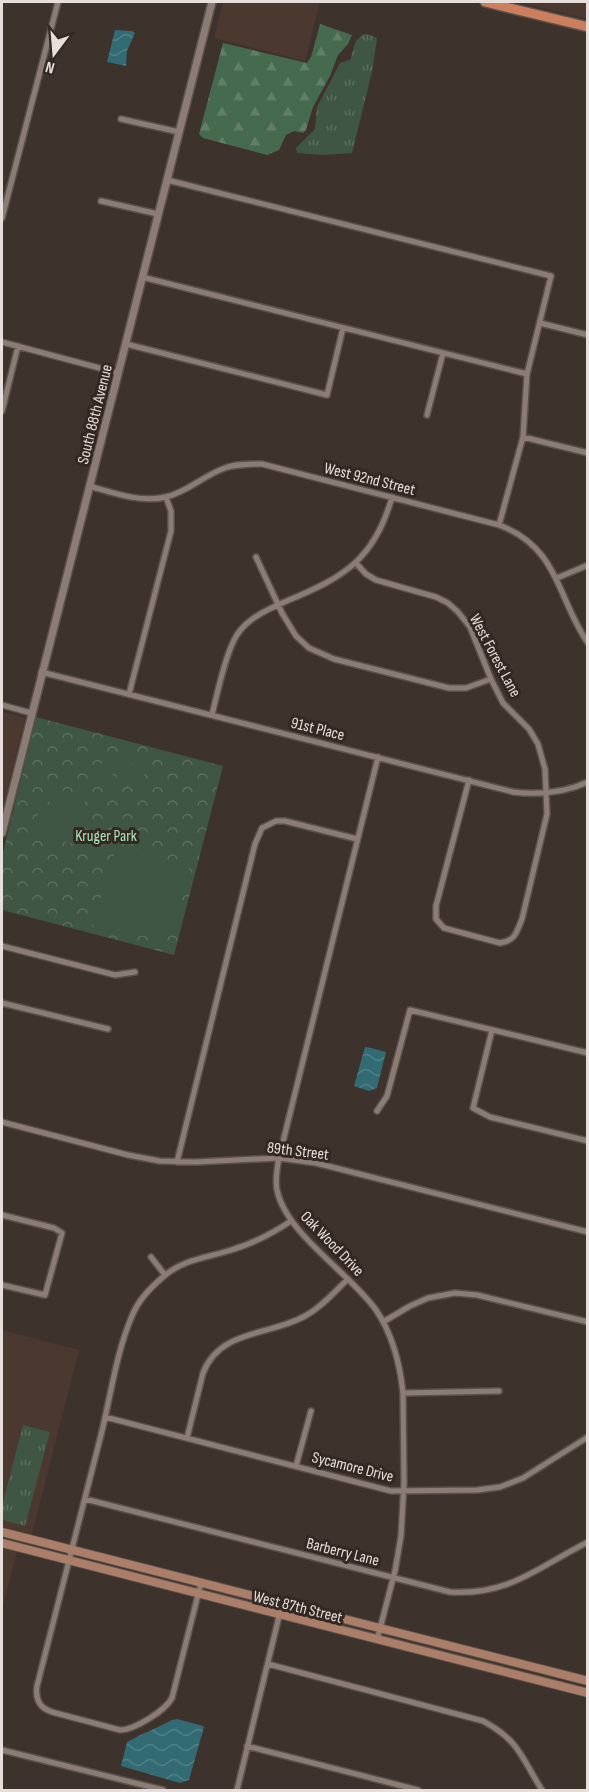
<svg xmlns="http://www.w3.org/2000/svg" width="589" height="1792" font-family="'Sofia Sans Condensed',sans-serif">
<defs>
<pattern id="grass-tufts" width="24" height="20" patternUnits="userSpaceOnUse" patternTransform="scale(1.5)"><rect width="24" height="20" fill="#405645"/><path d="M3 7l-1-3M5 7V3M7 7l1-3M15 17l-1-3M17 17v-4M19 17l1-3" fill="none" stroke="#5c6e5f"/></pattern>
<pattern id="forest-firs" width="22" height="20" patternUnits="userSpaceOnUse" patternTransform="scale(1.5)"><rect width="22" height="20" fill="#466a4e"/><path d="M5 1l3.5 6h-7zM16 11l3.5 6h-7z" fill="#617f67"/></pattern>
<pattern id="park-crowns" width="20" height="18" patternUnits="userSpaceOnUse" patternTransform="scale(1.5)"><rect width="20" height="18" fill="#405645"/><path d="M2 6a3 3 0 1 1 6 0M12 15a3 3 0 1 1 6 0" fill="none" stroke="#5c6e5f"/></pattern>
<pattern id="water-waves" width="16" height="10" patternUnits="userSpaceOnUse" patternTransform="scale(1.5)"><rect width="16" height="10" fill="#326b73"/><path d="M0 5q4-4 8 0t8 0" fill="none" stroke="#508086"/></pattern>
</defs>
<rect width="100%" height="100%" fill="#3e322c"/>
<!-- built -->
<path fill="#4b3930" d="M223 2H320L305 61 214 38Z
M518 2H587V19Z
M2 712 25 718 2 811Z
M2 1330 79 1350 32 1534 2 1527Z
M2 1548 17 1552 2 1610Z"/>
<!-- grass -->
<path fill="url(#grass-tufts)" d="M363 34 371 35 377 38 372 72 352 153 323 155 297 153 296 148 315 129 317 107 340 63 350 60 356 41Z
M23 1425 50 1432 25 1526 2 1520V1506Z"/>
<!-- forest -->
<path fill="url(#forest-firs)" d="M320 24 352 35 348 44 338 55 330 76 313 107 306 130 303 133 294 131 286 135 279 150 267 155 203 138 199 134 223 43 307 63 311 57Z"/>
<!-- park -->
<path fill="url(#park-crowns)" d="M36 717 223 766 174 955 2 910V857Z"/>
<!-- garden -->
<path fill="#405645" d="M105 751 118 754 111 782 98 779Z
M122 757 133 760 127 783 116 780Z
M136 761 147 764 141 786 130 784Z
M60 790 80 795 79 799 85 801 76 829 78 830 75 844 48 837 47 834 32 830 35 817H37L39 811H41L43 804 49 805 50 802 47 798 53 795 55 799H58Z
M123 849 189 867 177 916 172 925 159 936H134L93 926 114 855Z"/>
<!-- water -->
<path fill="url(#water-waves)" d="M115 30 132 31 135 33 127 51 126 66 107 62Z
M365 1047 371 1048 386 1052 377 1088 369 1091 354 1086Z
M177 1719 203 1726 204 1727 189 1780 180 1783 121 1766 127 1742C141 1734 157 1728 172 1720Z"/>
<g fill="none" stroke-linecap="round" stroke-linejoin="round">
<!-- minor casing -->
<g stroke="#5b514c" stroke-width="8">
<path id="minor" d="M121 119 179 132
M167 180 551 276 527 374 523 437 499 525
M101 201 158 214
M2 218 58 2
M142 277 527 374
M540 323 588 335
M2 342 118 373
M126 344 327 395 343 328
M2 411 18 346
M427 415 443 353
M523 437 588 453
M89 486C114 493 140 503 166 497 188 492 204 475 225 468 236 464 249 464 262 464L499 525C560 548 557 599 588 643
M256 557 282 613 296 636 309 648 334 659 449 688H466L491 679
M356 563 366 574 376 580 436 597 448 603 458 612 470 627 491 679 503 703 529 729 538 744 545 769 547 814 522 919C516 933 516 940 500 943L444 928 436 919V906L469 780
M557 578 588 565
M41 672 513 792C539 795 564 793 588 782
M129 694 171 531V511L166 497
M2 705 31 713
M212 715C217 694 227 647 239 632 251 616 271 608 289 600 345 577 375 558 392 497
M262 828 276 821H285L357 839
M2 946 115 975 135 972
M2 1003 108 1029
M492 1030 473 1108 490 1117 588 1141
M377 1111 387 1096 410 1010 588 1053
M2 1122 128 1155 160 1161 196 1162 279 1158 316 1163 588 1232
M177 1162 255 844 262 828
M2 1215 54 1228 62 1233 45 1295 2 1285
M151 1257 165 1275
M383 1322 410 1306 428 1298 455 1293 477 1295 588 1322
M403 1393 499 1391
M105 1417 391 1491 477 1490 500 1487 523 1478 588 1437
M187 1438 203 1373C220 1329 270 1336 305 1316 322 1307 334 1292 348 1279
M296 1466 311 1411
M85 1499 450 1592C509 1596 538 1567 588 1542
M201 1583 172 1698C165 1711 134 1730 120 1730L52 1712C40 1708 35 1700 37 1686 58 1602 80 1519 101 1435 111 1395 116 1353 132 1316 138 1300 150 1288 163 1277 184 1258 209 1258 234 1249 254 1243 273 1233 291 1221
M377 1640 395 1571 401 1536 404 1483 403 1393C400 1364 393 1335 376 1310 350 1273 286 1234 277 1190 275 1179 277 1168 279 1158L378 757
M268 1664 483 1721C520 1741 521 1757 542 1790
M247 1746 418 1790
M2 1750 163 1790
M237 1790 282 1604"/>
</g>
<!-- tertiary casing -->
<g stroke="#5b514c" stroke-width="10">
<path id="tertiary" d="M2 833 212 2"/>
</g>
<!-- secondary casing -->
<g stroke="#5b514c" stroke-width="10">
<path id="secondary" d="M2 1532 588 1681
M2 1543 588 1693"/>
</g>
<!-- primary casing -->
<g stroke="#5b514c" stroke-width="12">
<path id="primary" d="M485 2 588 27"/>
</g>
<!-- minor -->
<use href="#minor" stroke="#8b7d75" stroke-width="5"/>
<!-- tertiary -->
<use href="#tertiary" stroke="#8b7d75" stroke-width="7"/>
<!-- secondary -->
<use href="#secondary" stroke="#ab7e69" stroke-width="8"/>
<!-- primary -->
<use href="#primary" stroke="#cb7f5c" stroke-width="9"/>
</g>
<g text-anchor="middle" stroke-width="6" stroke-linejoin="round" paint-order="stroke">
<!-- street labels -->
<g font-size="16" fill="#e7dfdb" stroke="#342822">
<text transform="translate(94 414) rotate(-76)" y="6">South 88th Avenue</text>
<text transform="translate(370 478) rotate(14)" y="6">West 92nd Street</text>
<text transform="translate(496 655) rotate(62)" y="6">West Forest Lane</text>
<text transform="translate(318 728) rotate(14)" y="6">91st Place</text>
<text transform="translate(298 1150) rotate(7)" y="6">89th Street</text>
<text transform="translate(333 1243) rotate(46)" y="6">Oak Wood Drive</text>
<text transform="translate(353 1466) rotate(14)" y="6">Sycamore Drive</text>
<text transform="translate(343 1551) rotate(14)" y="6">Barberry Lane</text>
<text transform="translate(298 1606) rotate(14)" y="6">West 87th Street</text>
</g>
<!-- park labels -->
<g font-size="16" fill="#a8e6b6" stroke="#342822">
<text x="106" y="841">Kruger Park</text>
</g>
</g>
<!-- border -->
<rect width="589" height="1792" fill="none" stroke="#e7dfdb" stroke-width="6"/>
<!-- north arrow -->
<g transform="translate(54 54) rotate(196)" stroke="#342822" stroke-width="4.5" paint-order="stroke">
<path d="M0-4.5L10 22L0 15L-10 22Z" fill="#e7dfdb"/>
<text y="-9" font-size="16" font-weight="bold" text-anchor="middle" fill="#e7dfdb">N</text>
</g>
</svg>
